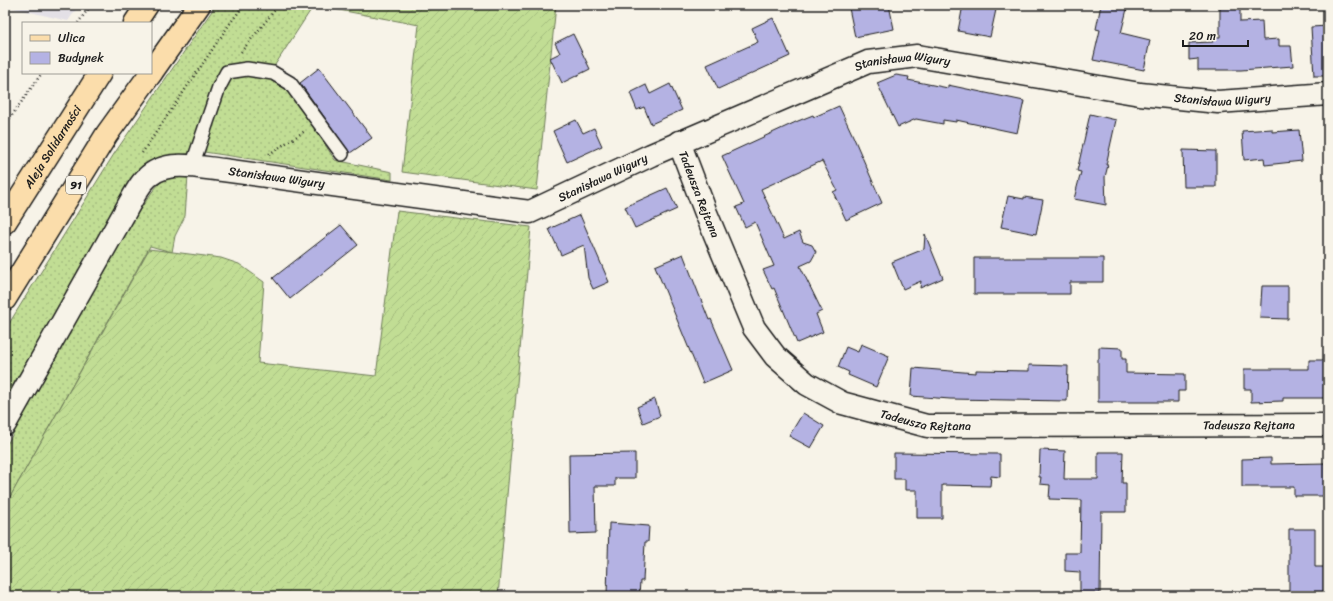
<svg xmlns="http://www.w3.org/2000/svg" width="1333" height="601" font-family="Sriracha,sans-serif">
<defs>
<pattern id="grass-dots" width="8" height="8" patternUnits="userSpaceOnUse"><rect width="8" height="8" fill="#c1dd94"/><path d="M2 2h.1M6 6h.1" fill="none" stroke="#a5bd7f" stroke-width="1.8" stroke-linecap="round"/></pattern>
<pattern id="garden-furrows" width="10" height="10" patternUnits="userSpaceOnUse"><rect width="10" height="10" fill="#c1dd94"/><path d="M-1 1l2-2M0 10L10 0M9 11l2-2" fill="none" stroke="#a5bd7f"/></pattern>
</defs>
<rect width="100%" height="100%" fill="#f7f3e8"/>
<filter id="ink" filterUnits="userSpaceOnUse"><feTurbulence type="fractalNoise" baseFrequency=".025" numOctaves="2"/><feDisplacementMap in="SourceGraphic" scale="8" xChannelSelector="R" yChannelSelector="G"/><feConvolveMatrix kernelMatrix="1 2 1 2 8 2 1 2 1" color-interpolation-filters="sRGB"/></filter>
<g filter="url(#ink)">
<!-- built -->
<path fill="#e3e0e6" d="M5 5H79L68 21 5 6Z"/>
<!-- grass -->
<path fill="url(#grass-dots)" stroke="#6e7c58" d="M216 5H314L273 68 287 86 335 160 392 172V180L204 152 162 157 155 160 134 177 5 399V330L114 154Z
M188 176 185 216 175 236 172 252 150 246 5 506V448L127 229 152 192 165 177Z"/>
<!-- garden -->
<path fill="url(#garden-furrows)" stroke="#6e7c58" d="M319 5H556L537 190 402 172 419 25 318 6Z
M397 211 531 227 498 596H5V506L149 249 221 258 239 264 264 282 258 363 376 376Z"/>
<!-- building -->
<path fill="#b4b2e3" stroke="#1c1c1c" d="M862 5H889L894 29 855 37 849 8Z
M963 5H997L990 37 958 31Z
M1101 5H1128L1121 33 1150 40 1144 70 1093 60 1100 30 1096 29Z
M1220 5H1240V22L1262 21 1263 40 1279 39V46H1291L1293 66 1241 70H1198V59L1189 60V43L1213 42V37H1220Z
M773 18 790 56 718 89 707 65 758 42 752 28Z
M1328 26V76H1314L1311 27Z
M573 34 590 69 562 83 550 58 560 53 555 43Z
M319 68 372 138 350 153 300 83Z
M896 75 909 77 908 80 948 88V85L1024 101 1017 133 956 120V122L943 120V124L916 119 898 127 877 83Z
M670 84 682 110 651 124 644 107 637 110 630 93 646 85 650 94Z
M839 106 853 136 882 203 846 220 833 192 837 190 822 161 761 189 784 239 799 232 803 242 812 245 816 252 811 261 800 266 822 311 816 314 823 332 797 343 774 288 772 289 763 270 774 266 755 222 745 227 736 207 744 204 722 156 798 121 813 115 814 117Z
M1090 114 1116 120 1106 165H1108L1105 177 1106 205 1074 199 1081 172 1077 171Z
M576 120 583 133 594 128 602 146 567 162 553 131Z
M1272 129V132L1299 130 1302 161 1265 165 1264 158 1244 160 1242 131Z
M1183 150 1216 151V187H1184Z
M667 188 677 209 635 228 625 207Z
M1008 196 1024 199V197L1043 200 1036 234 1001 227Z
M580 215 609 282 593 289 588 278 584 245 561 255 549 229Z
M341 225 358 245 290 299 273 278Z
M925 234 943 278 920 288 921 281 903 289 892 262 924 249Z
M683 254 709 320 711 319 733 370 703 383 655 266Z
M974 258H1103V282H1070V294H974Z
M1262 286H1288V319L1260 318Z
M861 344 889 356 876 387 848 375 849 372 838 367 846 347 858 352Z
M1099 347 1122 348V359H1126V373L1185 374V391H1178V402H1098V359H1099Z
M1309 360H1328V398H1283V401L1251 402V389H1244V369H1309Z
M1029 365 1068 366 1067 401 950 399 911 396 913 368 976 373V370L1029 371Z
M655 399 660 416 643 423 637 407Z
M803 413 824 426 811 448 789 436Z
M1040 450 1065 451 1064 479H1098V452H1123L1122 483H1126V512H1101L1100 593H1080V572L1065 571V553H1080L1081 500 1049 499 1050 485 1040 484 1041 477H1039Z
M635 453V478H615V486H595L596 533 570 534 569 454Z
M894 453 1000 454V477L991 476 990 486 942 485V518H917V490H905V479H894Z
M1271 458V464L1328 463V496H1294V487H1242V459Z
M609 523 649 526 648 542H645L643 581H640L639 596 607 595Z
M1289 529H1315V567H1328V596H1289Z"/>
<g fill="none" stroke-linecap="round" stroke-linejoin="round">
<!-- service casing -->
<g stroke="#1c1c1c" stroke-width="16">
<path id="service" d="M192 166 219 87 227 72 247 69 273 73 290 83 342 154"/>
</g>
<!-- minor casing -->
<g stroke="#1c1c1c" stroke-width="25">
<g id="minor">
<path id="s1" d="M679 142 706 213 754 328 775 356 807 384 842 403 927 426 1328 425"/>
<path id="s2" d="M5 424 126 210C131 201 136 191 142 183 162 157 195 167 223 170L530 212 651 155 868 62 917 56 1140 94 1218 102 1328 94"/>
</g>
</g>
<!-- primary casing -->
<g stroke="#1c1c1c" stroke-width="25">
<g id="primary">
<path d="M135 23 147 5"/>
<path d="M151 73 199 5"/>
<path id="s3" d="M5 222 100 73"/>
<path d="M5 299 107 134 151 73"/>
</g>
</g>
<!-- path -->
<path stroke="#1c1c1c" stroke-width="2.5" stroke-dasharray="1 3" stroke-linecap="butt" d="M78 23 91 5
M241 52 279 5
M5 125 42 73
M142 153 231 22 244 5
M269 154 305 131"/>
<!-- service -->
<use href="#service" stroke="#f7f3e8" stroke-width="13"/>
<!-- minor -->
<use href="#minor" stroke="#f7f3e8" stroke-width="22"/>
<!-- primary -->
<use href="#primary" stroke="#fbddab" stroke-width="22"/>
</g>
</g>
<g text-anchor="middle" stroke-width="4" stroke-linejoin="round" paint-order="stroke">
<!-- shield labels -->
<rect fill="#f7f3e8" stroke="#5e5c59" stroke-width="1" x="66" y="176" width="20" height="18" rx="3"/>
<g font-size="11" font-weight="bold" fill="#1c1c1c">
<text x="76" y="189">91</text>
</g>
<!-- street labels -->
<g font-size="12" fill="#1c1c1c" stroke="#f7f3e8">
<text dy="4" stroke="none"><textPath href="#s2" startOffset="1078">Stanisława Wigury</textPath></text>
<text dy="4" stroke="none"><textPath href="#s2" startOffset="1402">Stanisława Wigury</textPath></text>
<text dy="4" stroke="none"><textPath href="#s3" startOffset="89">Aleja Solidarności</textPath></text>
<text dy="4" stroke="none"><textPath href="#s2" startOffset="418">Stanisława Wigury</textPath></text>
<text dy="4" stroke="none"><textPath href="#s2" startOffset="754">Stanisława Wigury</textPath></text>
<text dy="4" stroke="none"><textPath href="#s1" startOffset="56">Tadeusza Rejtana</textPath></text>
<text dy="4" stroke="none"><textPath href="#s1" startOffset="404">Tadeusza Rejtana</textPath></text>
<text dy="4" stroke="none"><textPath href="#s1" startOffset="728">Tadeusza Rejtana</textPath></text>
</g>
</g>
<!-- margin -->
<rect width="1333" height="601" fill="none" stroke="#f7f3e8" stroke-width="20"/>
<rect x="10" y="10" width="1313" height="581" fill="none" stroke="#1c1c1c" stroke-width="1.5" filter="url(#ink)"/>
<!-- legend -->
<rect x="22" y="22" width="130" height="52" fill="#f7f3e8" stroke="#9f9d96"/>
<rect x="30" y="35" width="20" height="6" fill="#fbddab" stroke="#9f9d96"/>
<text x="58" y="42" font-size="12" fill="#1c1c1c">Ulica</text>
<rect x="30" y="52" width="20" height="12" fill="#b4b2e3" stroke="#9f9d96"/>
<text x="58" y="62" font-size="12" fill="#1c1c1c">Budynek</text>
<!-- scale -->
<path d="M1183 40v6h65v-6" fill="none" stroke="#1c1c1c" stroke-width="2"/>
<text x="1189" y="40" font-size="12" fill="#1c1c1c" stroke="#f7f3e8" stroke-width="3" paint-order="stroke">20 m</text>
</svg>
